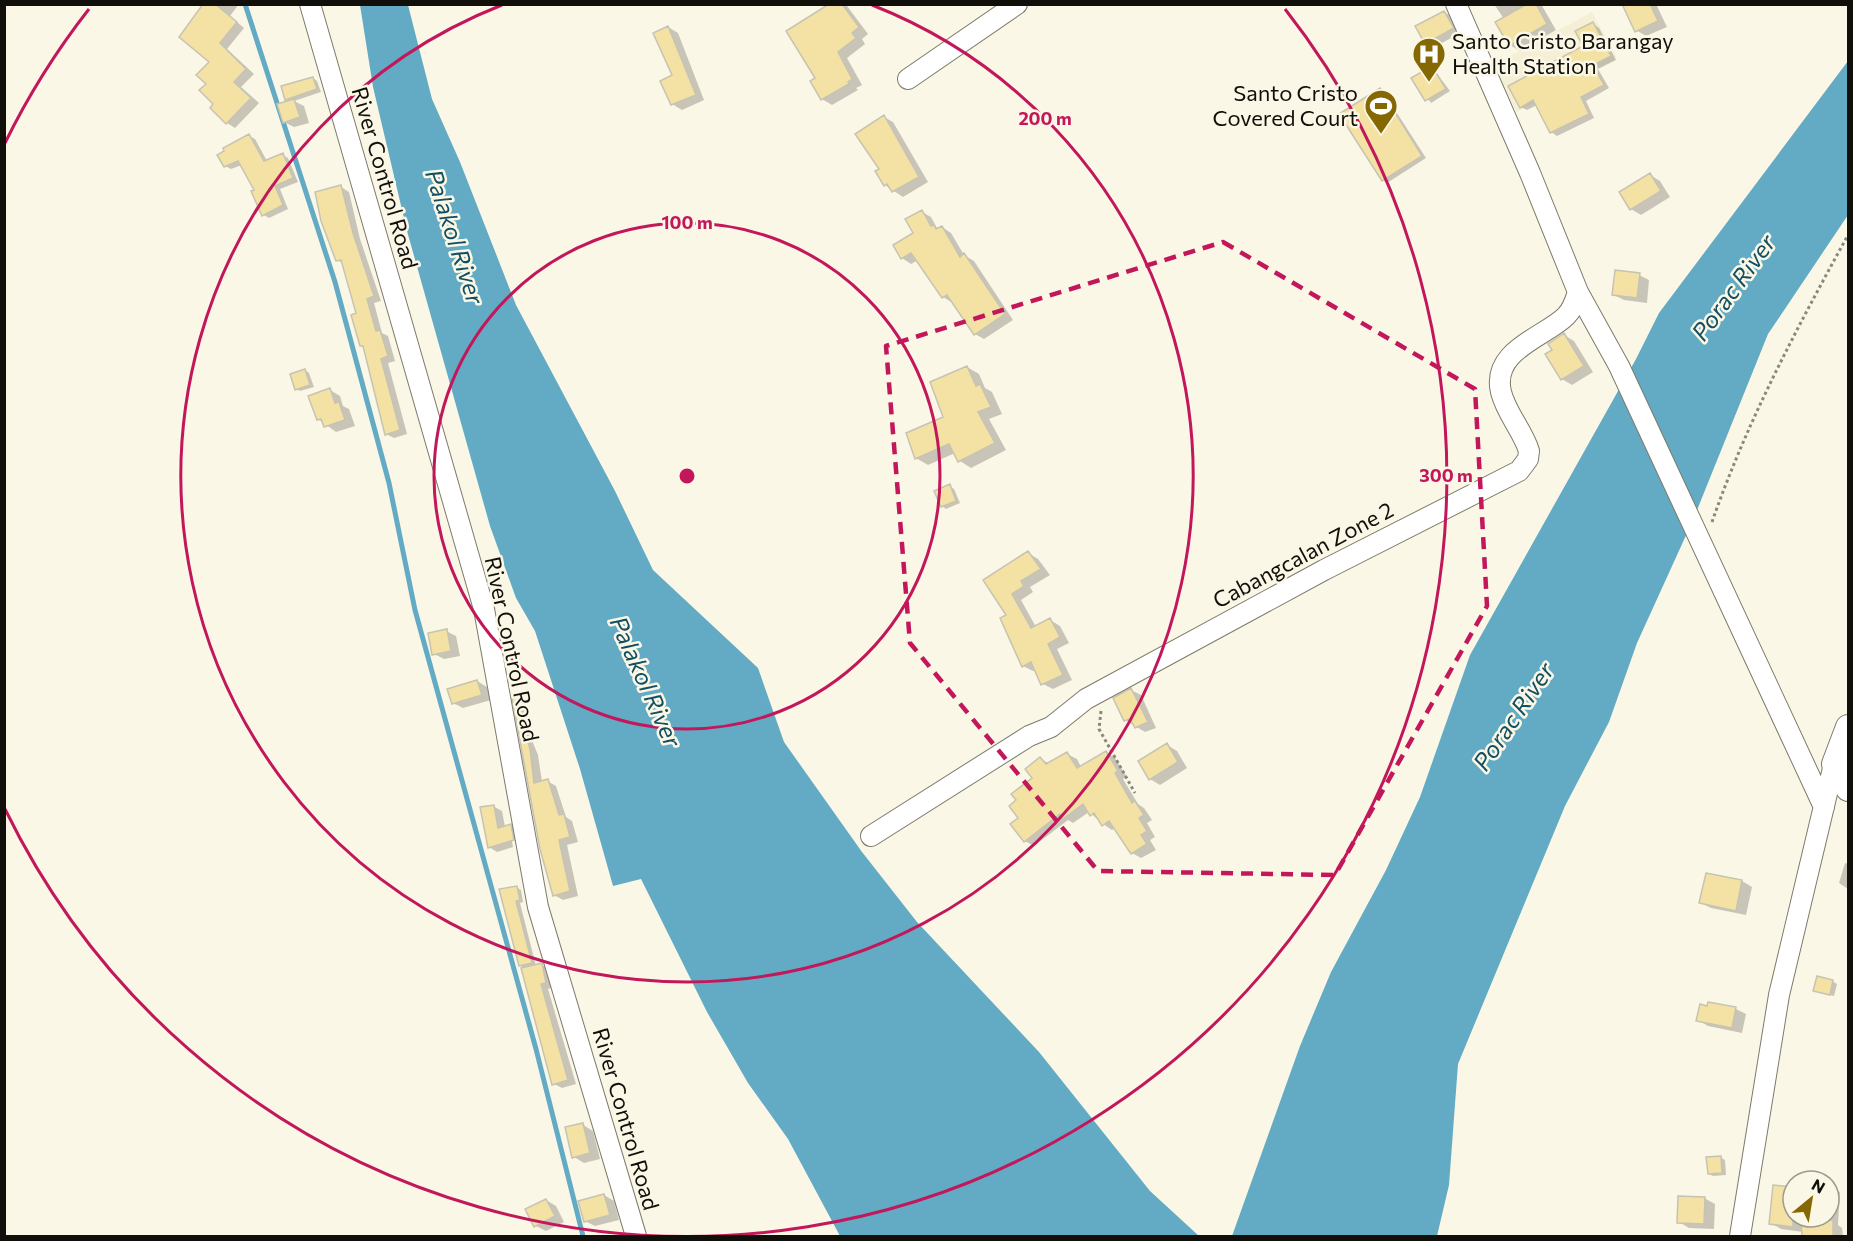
<svg xmlns="http://www.w3.org/2000/svg" width="1853" height="1241" font-family="Commissioner,sans-serif">
<rect width="100%" height="100%" fill="#fbf7e6"/>
<!-- built -->
<path fill="#f5efd6" d="M1592 12 1617 58 1517 112 1491 66Z"/>
<!-- water -->
<path fill="#63abc5" d="M360 5H408L432 99 460 162 516 305 615 491 653 570 758 668 784 742 862 852 917 922 1039 1052 1150 1191 1199 1236H840L788 1139 748 1083 707 1012 641 879 613 886 580 769 535 631 516 598 490 526 407 231 373 87Z
M1848 61V215L1768 334 1693 520 1637 643 1609 722 1565 806 1458 1064 1449 1185 1437 1236H1232L1300 1046 1331 972 1386 870 1420 797 1470 655 1636 359 1659 313Z"/>
<!-- shadow -->
<path fill="#0003" d="M205 4H239L230 16 244 28 227 49 254 74 241 87 259 103 235 128 227 123 208 83 211 62Z
M831 4 847 6 868 34 862 39 865 44 847 58 862 85 856 88 858 90 832 105 822 99 817 79Z
M1494 4H1541L1556 30 1520 51 1510 45 1504 19Z
M1624 4H1656L1667 27 1646 36 1636 30Z
M1444 12 1453 17 1461 33 1434 47 1426 43Z
M1593 24 1599 28 1616 60 1598 69 1609 88 1586 101 1594 118 1557 136 1551 132 1537 105 1527 110 1521 107 1585 47Z
M668 27 678 33 704 100 682 110 672 104 674 76Z
M1432 67 1450 91 1431 103 1413 79Z
M313 78 317 81 321 92 294 101 304 106 309 123 294 127 284 122 290 101 287 99Z
M1380 90 1384 93 1426 158 1387 183 1383 180Z
M884 117 893 122 928 182 903 197 885 185Z
M249 136 255 139 267 161 282 155 288 158 298 182 280 189 288 209 269 218 264 215 256 191 242 165 231 169 225 166Z
M1650 175 1660 181 1670 197 1641 215 1631 209Z
M341 187 349 192 360 239 381 301 374 303 382 333 388 336 395 361 388 363 407 434 394 438 386 434 364 347 361 345 358 314 344 264 337 260Z
M922 212 931 217 937 228 942 227 951 233 964 255 974 261 1013 320 984 339 975 334 953 303 943 297 918 260 911 264 902 258 915 234Z
M1639 275 1649 280 1647 303 1624 300 1614 295Z
M1564 335 1574 341 1593 372 1572 385 1562 379 1554 351Z
M967 367 979 374 985 388 992 392 1002 414 989 419 1006 450 971 468 960 461 955 453 928 465 916 458 945 418Z
M305 370 309 373 314 387 300 391 296 389Z
M330 390 340 396 343 406 349 409 355 426 336 432 318 419Z
M949 486 954 489 960 503 946 509 942 506Z
M1028 553 1038 559 1050 575 1030 587 1033 592 1021 600 1036 627 1050 620 1060 626 1069 643 1057 649 1072 680 1053 689 1043 684 1036 670 1033 671 1023 666 1008 616 985 581Z
M446 631 456 636 460 656 444 659 434 654Z
M477 681 487 687 491 700 463 708 453 703Z
M1131 690 1141 695 1156 728 1145 732 1125 720Z
M514 699 525 704 531 738 538 755 542 782 547 781 556 786 566 817 572 821 578 842 567 845 578 896 563 900 554 895 547 874Z
M1167 745 1177 751 1187 768 1160 785 1150 779Z
M1106 752 1115 758 1127 777 1123 779 1138 804 1144 808 1152 820 1147 823 1155 837 1150 840 1156 850 1141 858 1132 853 1115 828 1112 830 1103 824 1089 812 1073 823 1068 820 1034 846 1025 841 1018 800 1034 778 1041 759 1050 764 1067 754 1077 759 1081 767Z
M493 806 502 811 505 827 511 826 519 830 521 845 516 846 513 830H510L513 847 497 852 489 847Z
M1845 863 1848 864V889L1839 883Z
M1742 881 1752 887 1746 915 1711 908 1701 903Z
M516 887 521 890 523 902 520 903 536 966 541 965 550 969 554 987 548 989 576 1084 562 1088 554 1084 501 891Z
M1832 981 1837 984 1834 996 1815 991Z
M1736 1009 1746 1014 1742 1033 1708 1026 1698 1020Z
M583 1125 593 1131 600 1159 584 1163 574 1157Z
M1720 1157 1725 1160 1726 1175 1713 1176 1709 1174Z
M1829 1187 1840 1192 1838 1225 1842 1228 1843 1236H1804L1803 1232 1781 1229 1771 1223 1793 1189V1217H1829Z
M604 1195 614 1201 619 1220 595 1226 585 1221Z
M1704 1198 1715 1204 1714 1229 1689 1228 1679 1222Z
M546 1200 556 1206 564 1222 546 1231 536 1226Z"/>
<g fill="none" stroke-linecap="round" stroke-linejoin="round">
<!-- stream -->
<path stroke="#63abc5" stroke-width="5" d="M245 4 335 282 389 483 415 610 536 1049 583 1236"/>
</g>
<!-- building -->
<path fill="#f3e2a4" stroke="#c7c3b3" stroke-width="1.5" d="M203 4H215L237 22 220 43 246 69 234 82 251 98 226 124 210 108 213 104 199 90 206 84 196 75 209 62 179 37Z
M829 4H842L859 27 852 33 856 38 838 52 852 79 848 82 849 84 821 100 810 81 815 78 786 31Z
M1527 4H1536L1547 24 1509 46 1495 22Z
M1622 4H1650L1658 21 1635 32Z
M1444 11 1454 28 1425 44 1415 26Z
M1593 22 1611 56 1593 65 1604 85 1581 97 1589 114 1550 133 1533 100 1520 108 1508 86 1583 46 1575 31Z
M668 26 696 95 671 105 660 81 672 75 653 33Z
M1432 66 1446 89 1425 101 1411 78Z
M313 77 317 89 285 100 281 86Z
M1380 88 1422 156 1382 181 1339 114Z
M294 99 300 117 283 123 277 104Z
M884 115 919 177 892 192 887 184 884 186 875 171 879 169 855 134Z
M249 134 264 161 283 153 293 178 275 186 283 205 262 216 251 191 254 190 238 161 224 167 217 155 224 151 223 148Z
M1650 173 1661 191 1630 210 1619 192Z
M341 185 353 233 374 296 367 299 376 331 380 330 388 356 381 359 400 430 385 435 363 346H360L351 315 356 313 341 260 336 261 321 221 315 192Z
M922 210 931 226 934 225 936 229 942 226 960 257 964 253 1005 314 974 335 947 295 942 298 911 253 901 259 893 245 913 233 905 219Z
M1615 270 1640 273 1637 298 1612 295Z
M1564 333 1584 366 1561 380 1545 354 1552 350 1548 344Z
M967 366 976 386 980 384 991 407 978 412 995 443 958 462 949 444 915 459 906 433 943 417 930 382Z
M305 369 310 385 295 390 290 374Z
M330 388 335 403 339 402 345 420 324 427 321 419 317 420 308 396Z
M950 484 956 501 941 507 934 491Z
M1028 551 1041 569 1021 581 1024 586 1012 594 1031 628 1050 618 1060 637 1048 644 1063 675 1041 685 1031 662 1022 667 1000 618 1006 615 983 580Z
M447 629 451 651 432 655 428 633Z
M477 680 482 695 452 704 447 689Z
M1131 688 1148 722 1135 728 1130 719 1124 721 1113 698Z
M517 697 523 734 526 733 530 749 534 783 548 779 559 815 564 814 570 837 559 840 570 891 553 896 540 849 512 698Z
M1167 743 1178 762 1149 780 1138 761Z
M1106 751 1118 771 1115 773 1132 803 1135 801 1144 815 1139 818 1147 831 1141 835 1147 844 1131 854 1109 821 1102 826 1094 813 1090 816 1083 804 1063 819 1060 814 1024 842 1010 824 1018 818 1009 806 1016 800 1011 794 1032 778 1025 769 1040 757 1046 764 1067 752 1077 768Z
M494 805 498 828 511 824 514 840 488 848 480 807Z
M1706 873 1742 880 1736 911 1699 903Z
M517 886 520 900 516 901 532 963 519 966 499 889Z
M542 963 546 983 541 984 568 1080 552 1085 521 968Z
M1817 976 1833 980 1830 995 1813 991Z
M1708 1002 1736 1007 1732 1028 1696 1021 1700 1004 1707 1006Z
M583 1123 590 1153 572 1158 565 1127Z
M1721 1156 1722 1173 1708 1174 1706 1157Z
M1773 1185 1793 1187V1227L1769 1224Z
M604 1194 610 1215 584 1222 578 1201Z
M1678 1196 1705 1197 1704 1224 1677 1223Z
M546 1199 555 1216 534 1227 525 1209Z
M1833 1220V1236H1802L1801 1221Z"/>
<g fill="none" stroke-linecap="round" stroke-linejoin="round">
<!-- minor casing -->
<g stroke="#7e7a6b" stroke-width="22">
<path id="minor" d="M310 4 484 609 538 907 636 1236
M908 79 1017 4
M1578 292 1619 366 1824 807
M871 836 1029 736 1051 727 1086 699 1324 570 1519 471 1528 459 1529 451C1523 431 1506 413 1501 392 1491 350 1545 337 1566 316 1573 309 1575 301 1578 292L1530 173 1456 4
M1740 1236 1779 995 1834 764"/>
</g>
<!-- tertiary casing -->
<g stroke="#7e7a6b" stroke-width="26">
<path id="tertiary" d="M1848 727 1834 764 1848 789"/>
</g>
<!-- path -->
<path stroke="#8a877c" stroke-width="3" stroke-dasharray="3 3" stroke-linecap="butt" d="M1712 522C1747 421 1797 328 1848 235
M1101 711 1099 729 1135 793"/>
<!-- minor -->
<use href="#minor" stroke="#fff" stroke-width="20"/>
<!-- tertiary -->
<use href="#tertiary" stroke="#fff" stroke-width="24"/>
</g>
<!-- marked area -->
<path fill="none" stroke="#c2185b" stroke-width="4.5" stroke-dasharray="12 8" stroke-linejoin="round" d="M1223 242 1475 389 1487 606 1335 875 1098 871 910 643 886 346Z"/>
<!-- distance rings -->
<g fill="none" stroke="#c2185b" stroke-width="3">
<circle cx="687" cy="476" r="253"/>
<path d="M872 5A506 506 0 1 1 502 5"/>
<path d="M5 143A759 759 0 0 1 89 9M1285 9A759 759 0 1 1 5 809"/>
</g>
<!-- icons -->
<defs>
<g id="hospital-pin" transform="scale(1.725)"><path d="M0 17L-7.5 6A9.5 9.5 0 1 1 7.5 6Z" fill="#866802" stroke="#fbf7e6"/><path d="M-5-5h3v3.5h4V-5h3V5h-3V1.5h-4V5h-3Z" fill="#fff"/></g>
<g id="stadium-pin" transform="scale(1.725)"><path d="M0 17L-7.5 6A9.5 9.5 0 1 1 7.5 6Z" fill="#866802" stroke="#fbf7e6"/><path d="M0-5a6.5 5 0 1 0 0 10a6.5 5 0 1 0 0-10ZM-3.5-1.8h7v3.6h-7Z" fill="#fff"/></g>
</defs>
<g fill-rule="evenodd">
<use href="#hospital-pin" x="1429" y="54"/>
<use href="#stadium-pin" x="1381" y="106"/>
</g>
<g text-anchor="middle" stroke-width="5" stroke-linejoin="round" paint-order="stroke">
<!-- poi labels -->
<g font-size="22" fill="#110f0a" stroke="#fbf7e6" text-anchor="start">
<text x="1452" y="49">Santo Cristo Barangay<tspan x="1452" dy="25">Health Station</tspan></text>
<text x="1358" y="101" text-anchor="end">Santo Cristo<tspan x="1358" dy="25">Covered Court</tspan></text>
</g>
<!-- street labels -->
<g font-size="22" fill="#110f0a" stroke="#fbf7e6">
<text transform="translate(385 178) rotate(74)" y="8">River Control Road</text>
<text transform="translate(1303 555) rotate(-28)" y="8">Cabangcalan Zone 2</text>
<text transform="translate(512 649) rotate(78)" y="8">River Control Road</text>
<text transform="translate(626 1119) rotate(74)" y="8">River Control Road</text>
</g>
<!-- water labels -->
<g font-size="24" font-style="italic" fill="#124f62" stroke="#fbf7e6">
<text transform="translate(454 237) rotate(72)" y="8">Palakol River</text>
<text transform="translate(1734 288) rotate(-54)" y="8">Porac River</text>
<text transform="translate(645 682) rotate(66)" y="8">Palakol River</text>
<text transform="translate(1514 717) rotate(-56)" y="8">Porac River</text>
</g>
</g>
<circle cx="687" cy="476" r="9" fill="#c2185b" stroke="#fbf7e6" stroke-width="3"/>
<g font-size="18" text-anchor="middle" font-weight="bold" fill="#c2185b" stroke="#fbf7e6" stroke-width="5" stroke-linejoin="round" paint-order="stroke">
<text x="1045" y="125">200 m</text>
<text x="687" y="229">100 m</text>
<text x="1446" y="482">300 m</text>
</g>
<!-- border -->
<rect width="1853" height="1241" fill="none" stroke="#110f0a" stroke-width="12"/>
<!-- north arrow -->
<g transform="translate(1811 1199) rotate(30)"><circle r="28" fill="#fbf7e6" stroke="#9d9a8e" stroke-width="1.5"/>
<path d="M0-4.5L10 22L0 15L-10 22Z" fill="#866802"/>
<text y="-9" font-size="16" font-weight="bold" text-anchor="middle" fill="#110f0a">N</text>
</g>
</svg>
